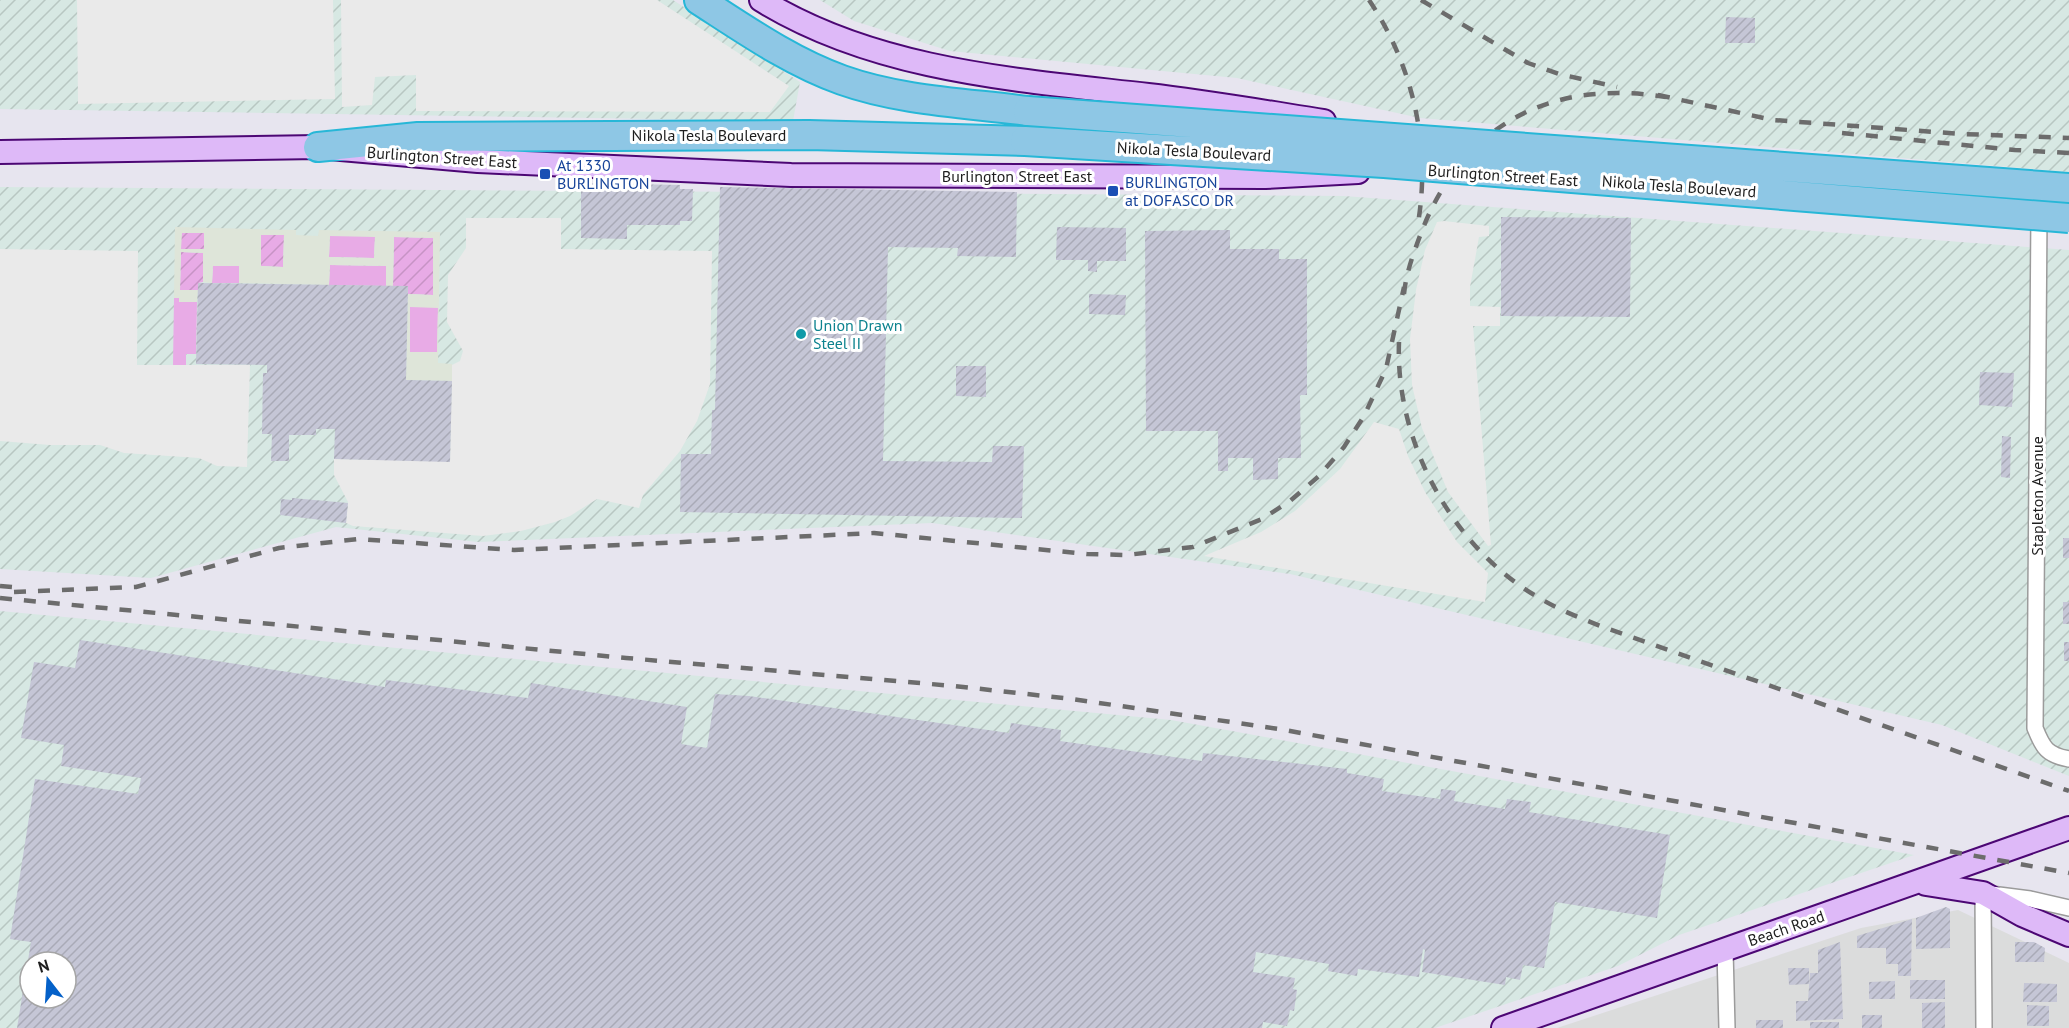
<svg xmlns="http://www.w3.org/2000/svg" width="2069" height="1028" font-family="'PT Sans',sans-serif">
<defs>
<pattern id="industrial-furrows" width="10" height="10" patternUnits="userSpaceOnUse" patternTransform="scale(1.5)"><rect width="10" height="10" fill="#d7e8e3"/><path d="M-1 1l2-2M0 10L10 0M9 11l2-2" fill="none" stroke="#b8c7c2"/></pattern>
<pattern id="garden-furrows" width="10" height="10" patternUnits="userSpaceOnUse" patternTransform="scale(1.5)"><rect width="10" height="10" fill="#e8abe6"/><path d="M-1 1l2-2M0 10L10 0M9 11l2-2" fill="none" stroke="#c793c5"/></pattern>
<pattern id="building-hatch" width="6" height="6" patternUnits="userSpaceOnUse" patternTransform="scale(1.5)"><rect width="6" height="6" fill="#c5c6d6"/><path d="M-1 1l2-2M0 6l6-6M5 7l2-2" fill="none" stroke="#a9aab7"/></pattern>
</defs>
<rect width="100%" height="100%" fill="#e7e5ef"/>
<!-- residential -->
<path fill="#dbdcdc" d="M1958 910 2069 963V1028H1557L1861 928Z"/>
<!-- industrial -->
<path fill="url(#industrial-furrows)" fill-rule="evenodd" d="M0 0H673L800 82 793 121 0 109Z
M820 0H2069V172L1420 118 1237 78 950 51 854 21Z
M0 187 1344 196 2069 250V776L1942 725 1290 574 932 523 478 542 336 527 151 578 0 569Z
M0 611 1171 720 1914 855 1679 935 1618 966 1435 1028H0ZM30 962H66V998H30Z"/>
<!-- grass -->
<path fill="#e8abe6" d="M330 235 375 236 374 258 329 257Z
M330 265 387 266 386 286 329 285Z
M213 266H239V283H212Z
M174 298H179L180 302H197L196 354H186V365L173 366Z
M410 307H438L437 352H410Z"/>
<!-- garden -->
<path fill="url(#garden-furrows)" d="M181 233H204V249H181Z
M261 235H284L283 267 261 266Z
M394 237 434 238 433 295 408 294V286H393Z
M181 252 204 253 203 282 198 283V290H180Z"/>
<!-- parking -->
<path fill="#eaeaea" d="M77 0H333L335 99 78 104Z
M341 0H657L789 86 770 112 416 111V75L375 77 372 105 342 107Z
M466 218H561V249L712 251 710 384 697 421 680 451 643 495 639 508 597 499 570 516 555 522 521 531 483 536 353 526 346 523 348 502 334 475V459L450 461 452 365 460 361 463 351 447 322 448 275 466 248Z
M1444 221 1489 226V236L1479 237 1470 287V306L1500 307V326H1473L1491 545 1488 546 1448 492 1422 428 1412 385 1410 339 1416 290 1425 250 1437 222Z
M0 249 138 251 137 365H250L247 467 217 466 199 458 124 453 100 445H50L0 441Z
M1374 422 1399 429 1408 456 1425 492 1457 542 1488 573 1485 602 1204 556 1261 532 1295 511 1340 469Z"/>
<!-- plaza -->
<path fill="#dee5d9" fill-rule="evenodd" d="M175 227 296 230V235L318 236 319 230 440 232 438 363 452 364V381L406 380 408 294 433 295V238L394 237 393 286H386V266L330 265 329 285 239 283V266H213L212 283 203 282V253L181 252 180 290H198L197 302H179V298H174ZM204 233V249H181L182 233ZM261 235H284L283 267 261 266ZM330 236 375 237 374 258 329 257ZM410 307 438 308 437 352H410Z"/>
<!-- building -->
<path fill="url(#building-hatch)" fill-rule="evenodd" d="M1726 17 1755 18V43H1725Z
M581 183 680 185V189H693L692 221H680V225H627V239L581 238Z
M720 187 1017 192 1016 257 957 256 958 248 888 247 883 461 992 462 993 446H1024L1022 518 680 512 681 454H711L712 410H715Z
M1501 217 1631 218 1630 317 1501 316Z
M1057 227 1126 228V261H1097V272L1088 271V260H1056Z
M1230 230V249H1279V259H1307V395H1300L1301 458H1278V479L1253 480V458H1228V471H1218V431H1146L1145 231Z
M198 283 408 286 406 380 452 381 450 462 334 459 335 429H316V435H289V461H271L272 434H262L263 373H267V365L196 364Z
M1089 294 1126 295 1125 315 1089 314Z
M956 366H986V397L956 396Z
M1980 372 2014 373 2012 407 1979 405Z
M2002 436 2011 437 2010 478 2001 477Z
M292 498 348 503 346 523 280 515 281 499 292 500Z
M2063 538H2069V558H2063Z
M2063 602H2069V624H2063Z
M80 640 385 687 386 680 528 698 531 683 687 707 681 744 707 748 715 694 749 696 1009 733 1011 723 1061 730 1060 741 1202 761 1203 753 1347 769V773L1384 779 1382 791 1440 799 1441 789 1456 791 1454 801 1505 809 1507 799 1531 802 1529 812 1670 835 1657 918 1555 902 1544 968 1523 965 1520 980 1506 977 1505 985 1422 972 1425 950 1423 949 1419 977 1358 969 1357 976 1328 971 1329 964 1256 952 1253 972 1295 978 1293 989 1297 990 1294 1011 1290 1010 1287 1026 1263 1022 1262 1028H17L31 942 10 939 35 779 138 794 141 778 61 766 64 745 21 738 34 662 75 668ZM30 962H66V998H30Z
M2064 642H2069V661H2064Z
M1946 907 1950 909V948L1916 949V918Z
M1912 919 1911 976H1898V964H1886V948H1857V936Z
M1840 942 1843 1019 1796 1021V1001H1808L1810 973H1818V950Z
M2015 942H2034L2045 948 2044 962H2015Z
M1788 968H1809V984L1789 985Z
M1910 980H1945V999H1910Z
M1895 981V999H1869V982Z
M2024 983 2057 984V1002H2023Z
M1945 1002V1028H1922V1003Z
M2027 1005 2049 1006V1026H2027Z
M1862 1015H1882V1028H1862Z
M1756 1020H1783V1028H1756Z
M1810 1022H1839V1028H1810Z"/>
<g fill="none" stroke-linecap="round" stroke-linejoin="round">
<!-- street casing -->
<g stroke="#9b9b9b" stroke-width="18">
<path id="street" d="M2039 214 2035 728C2043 748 2047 755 2069 759
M1725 950 1727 1028
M1984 1028 1983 893 2030 899 2069 908"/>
</g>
<!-- secondary casing -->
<g stroke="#4c0774" stroke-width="26">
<path id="secondary" d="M761 0C876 71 1018 80 1148 95 1207 102 1266 112 1324 121
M0 152 318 147 478 161 791 175 1265 177 1358 172
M1926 884 1983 893 2022 915 2069 935
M1503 1028 2069 828"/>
</g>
<!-- highway casing -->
<g stroke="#27b7d7" stroke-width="32">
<path id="highway" d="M699 0C744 29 791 62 842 80 901 101 967 103 1028 111
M318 147 418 137 809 135 1025 141"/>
</g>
<!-- street -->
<use href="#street" stroke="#fff" stroke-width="15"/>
<!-- secondary -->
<use href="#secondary" stroke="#deb9f8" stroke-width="22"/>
<!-- highway -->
<use href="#highway" stroke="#8ec7e5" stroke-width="28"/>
<!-- rail -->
<path stroke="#6c6c6c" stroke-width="4.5" stroke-dasharray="12 12" stroke-linecap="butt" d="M1369 0C1414 67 1432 149 1417 229
M1421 0 1528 63 1559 74 1617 87
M1658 95 1773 120 1963 134 2069 138
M1842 133 2015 150 2069 153
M1404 294C1406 272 1415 249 1423 228 1466 121 1555 79 1666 97
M1399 342C1395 440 1451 546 1536 596 1557 609 1580 618 1603 627L2069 791
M0 586 23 588
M14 592 136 587 279 548 358 539 514 550 874 533 1087 554 1127 555 1193 547 1262 519 1290 501 1319 476 1344 447 1364 416 1386 369 1404 287
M0 598 626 658 954 686 1072 699 1279 729 2069 873"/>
<!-- highway-bridge casing -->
<g stroke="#27b7d7" stroke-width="32" stroke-linecap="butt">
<path id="highway-bridge" d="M1028 111 2069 188
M1025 141 1384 163 2069 218"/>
</g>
<!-- highway-bridge -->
<use href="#highway-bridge" stroke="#8ec7e5" stroke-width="28"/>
</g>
<!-- markers -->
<g fill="#1a4fb4" stroke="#fff" stroke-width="2">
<rect x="539" y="168" width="12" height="12" rx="3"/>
<rect x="1107" y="185" width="12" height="12" rx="3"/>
</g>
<circle fill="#0f9aa8" stroke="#fff" stroke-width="2" cx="801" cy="334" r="6"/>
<g text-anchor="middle" stroke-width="6" stroke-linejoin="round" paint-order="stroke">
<!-- street labels -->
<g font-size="16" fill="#1e1e1e" stroke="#fff">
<text x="709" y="141">Nikola Tesla Boulevard</text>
<text transform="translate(1194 151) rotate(3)" y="6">Nikola Tesla Boulevard</text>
<text transform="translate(442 157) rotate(4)" y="6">Burlington Street East</text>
<text transform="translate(1503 175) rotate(4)" y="6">Burlington Street East</text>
<text x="1017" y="182">Burlington Street East</text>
<text transform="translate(1679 186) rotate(4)" y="6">Nikola Tesla Boulevard</text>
<text transform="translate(2037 496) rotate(-90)" y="6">Stapleton Avenue</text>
<text transform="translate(1786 928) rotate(-19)" y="6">Beach Road</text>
</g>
<!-- transit labels -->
<g font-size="16" fill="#164399" stroke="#fff" text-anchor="start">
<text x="557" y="171">At 1330<tspan x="557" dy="18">BURLINGTON</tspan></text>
<text x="1125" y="188">BURLINGTON<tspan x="1125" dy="18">at DOFASCO DR</tspan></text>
</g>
<!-- culture labels -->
<g font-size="16" fill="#0d838f" stroke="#fff" text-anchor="start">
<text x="813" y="331">Union Drawn<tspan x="813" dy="18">Steel II</tspan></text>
</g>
</g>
<!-- north arrow -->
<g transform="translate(48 980) rotate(343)"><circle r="28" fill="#ffffff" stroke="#a5a5a5" stroke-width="1.5"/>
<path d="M0-4.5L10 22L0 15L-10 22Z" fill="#0461c9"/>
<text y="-9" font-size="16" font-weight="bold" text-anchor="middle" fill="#1e1e1e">N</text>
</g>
</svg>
